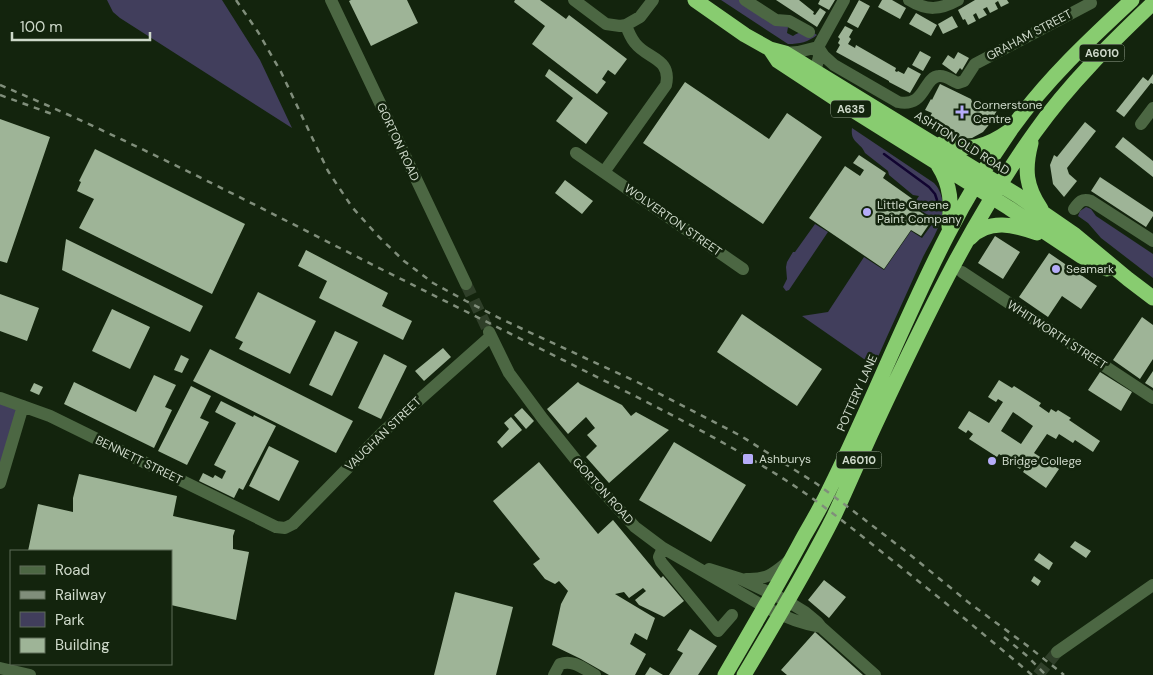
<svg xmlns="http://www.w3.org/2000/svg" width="1153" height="675" font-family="'DM Sans',sans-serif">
<rect width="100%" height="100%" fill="#13240d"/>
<!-- green -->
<path fill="#413e5c" d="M107 0H222L260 60 292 128 120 18 113 12Z
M721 0H740L788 27 787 33 793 36C799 31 811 30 817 35 808 42 800 44 788 44Z
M852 128 934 183C942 191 944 204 942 215 939 230 930 243 923 257 907 293 890 329 874 366L802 316 828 312 864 257 884 270 911 231 922 238 935 220 913 205 919 196 913 195 889 175 888 171 865 153C861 142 850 143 852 128Z
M1086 207 1091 209 1096 216 1153 254V278L1101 238 1088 223 1078 216 1080 211Z
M815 224 828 232 789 290 786 291 783 287 787 279 786 267 787 262 793 252H795Z
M0 400 20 407 0 474Z"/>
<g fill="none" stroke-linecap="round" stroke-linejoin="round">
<!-- stream -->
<path stroke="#110430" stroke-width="2.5" d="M884 154 929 187 935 194 937 200"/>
</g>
<!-- building -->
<path fill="#9eb497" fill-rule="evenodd" d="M351 0H407L418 23 371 46 349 1Z
M515 0H540L566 19 569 15 627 59 615 75 608 70 602 79 606 82 597 94 532 44 545 26 514 2Z
M776 0H799L814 12 813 14 815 15 820 8 826 12 817 27Z
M820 0H835L829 10 818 4Z
M859 0 870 6 858 28 847 22Z
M882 0H892L906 8 900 19 878 7Z
M975 0H1007L1009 3 1001 7 998 1 995 3 998 9 990 13 987 7 983 9 987 15 979 19 976 13 973 15 976 21 968 25 965 19 963 20 958 10Z
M916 13 937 25 931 36 909 24Z
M952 16 958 27 943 34 938 24Z
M845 26 853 30 849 37 851 39 848 44 855 48 856 45 896 68 895 71 897 72 898 71 904 74 908 67 921 74 910 93 889 82V81L836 52 840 45 838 43 840 39 838 37Z
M920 51 931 57 923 71 912 65Z
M958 52 969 58 962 70 960 68 956 74 942 64 948 55 954 59Z
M549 69 608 113 586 144 556 121 573 98 545 76Z
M1153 74V84L1151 83 1124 117 1116 111 1143 77 1148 81Z
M685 82 769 139 787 113 822 137 763 224 643 143Z
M940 84 971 99 974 107 982 111 987 102 993 101 995 102 998 107 997 110 992 121 983 132 972 138 959 139 953 137 926 124 932 113 925 110 931 99 932 100Z
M0 119 50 137 7 263 0 261Z
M1085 122 1096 131 1067 168 1069 174 1077 181 1064 197 1053 184 1050 165 1054 155 1057 157Z
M1123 137 1153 161V177L1115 147Z
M95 149 245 224 212 294 79 228 94 199 77 191 81 182 79 181Z
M859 155 886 173 883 178 914 200 910 205 932 220 921 236 911 230 884 269 809 218 845 166 860 176 864 170 853 163Z
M1100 177 1153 212V216L1146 227 1091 191Z
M565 180 593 201 582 214 555 193Z
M995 236 1020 252 1003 279 978 263Z
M66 239 203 306 190 332 62 270Z
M306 250 388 293 382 306 412 321 403 340 319 298 327 281 298 266Z
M1049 253 1097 286 1081 309 1062 296 1048 317 1019 297Z
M258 292 316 321 290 374 239 349 243 342 235 338Z
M0 294 39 308 27 341 0 331Z
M112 309 150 327 130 369 92 351Z
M742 314 822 369 797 406 717 352Z
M1142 317 1153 325V359L1140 379 1113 360Z
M335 331 358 342 332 396 309 385Z
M443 348 451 357 424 381 415 371Z
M210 349 353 421 336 453 193 381Z
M384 354 407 366 381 419 358 408Z
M181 355 189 359 182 373 174 370Z
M1153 371V388L1145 383Z
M1100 372 1132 392 1121 411 1088 390Z
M154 375 176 385 165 407 172 410 154 448 64 404 74 382 136 412Z
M999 380 1012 388 1014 386 1041 403 1039 406 1049 413 1051 409 1056 412 1058 410 1071 418 1069 420 1100 441 1093 452 1075 440 1073 443 1059 434 1056 439 1047 434 1034 453 1059 469 1046 488 1023 472 1029 463 1026 461 1020 469 999 454 997 457 969 439 973 434 968 430 966 433 958 428 969 411 989 423 1003 402 998 399 996 402 988 397ZM1013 412 1033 426 1021 444 1001 431Z
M578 382 580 384 622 405 631 416 636 412 669 430 609 483 586 457 597 446 587 435 595 428 586 417 568 434 547 409Z
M34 383 43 387 39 395 30 391Z
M191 386 211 396 200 418 209 422 187 465 158 451Z
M221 401 253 417 254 415 276 426 243 490 239 488 234 498 199 481 203 473 213 478 215 475 222 479 226 471 214 465 236 423 215 412Z
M522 408 534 421 526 429 514 415Z
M511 417 522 430 502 448 497 442 509 429 504 423Z
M674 442 746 485 711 542 639 500Z
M269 446 299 461 279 501 249 486Z
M539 462 598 534 613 520 661 578 663 576 684 601 664 617 639 605 635 600 646 591 643 588 629 598 624 592 615 594 655 618 647 640 635 633 630 644 646 654 635 675H609L581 659 552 645 561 604 568 591 559 581 555 584 545 579 533 564 540 559 493 501Z
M79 474 177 496 173 516 235 530 233 536V549L249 552 236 620 171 605V551H28L38 504 73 512V498Z
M1075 541 1091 551 1086 558 1070 547Z
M1039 553 1053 563 1049 570 1034 560Z
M1034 576 1041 581 1038 586 1031 581Z
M824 580 846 597 829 618 808 600Z
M455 592 513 607 496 675H434Z
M690 629 717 646 698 675H669L683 653 677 650Z
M815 632 863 675H787L781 670Z
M650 667 663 675H645Z"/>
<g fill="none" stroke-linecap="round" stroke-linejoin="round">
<!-- minor-tunnel -->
<path stroke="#2f3f29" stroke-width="12" stroke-dasharray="12 6" stroke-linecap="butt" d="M466 284 489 332
M1038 675 1057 652"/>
<!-- minor -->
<path stroke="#4c6743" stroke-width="12" d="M331 0 466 284
M574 0 606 24 620 26 626 25 640 17 653 0
M745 0 776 20 789 21 809 32
M909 0C927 11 940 10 958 0
M818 47 824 56 834 65 898 102C926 108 923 77 939 76 946 75 952 81 958 83L964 81 975 64 1091 3
M785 53 798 52 818 47
M815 71 819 57 818 47 844 0
M1141 124 1153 108
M576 153 743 269
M604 172 666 85C672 58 647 59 635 43 631 38 628 31 626 25
M1074 209C1079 202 1082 198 1091 201L1153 241
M962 272 1153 398
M489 332 509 373 543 419 588 475 635 527 663 548 765 607C782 616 801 624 821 627
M0 398 50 416 276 527 285 528 293 524 383 432 491 336
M0 483 23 406
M663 548 659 557 661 562 718 631 732 615
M709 569 741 579 787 601 805 612 817 622 821 627 875 675
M746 579C768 580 774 573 790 560
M1057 652 1153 585
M0 668 30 675
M554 675 560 664C573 659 584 669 595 675"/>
<!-- highway -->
<path stroke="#88cc70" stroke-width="15" d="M695 0 745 35 770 49 785 53 1017 195 1075 235 1128 279 1153 298
M770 49 778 61 854 111 1009 208 1081 256 1107 269
M1031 143C1024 170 1026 187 1041 209
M941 144C969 151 985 148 1009 131
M938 165C952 187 951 203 949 227
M970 238C989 218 1015 225 1037 233
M725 675C752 629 779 583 804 536 814 519 824 501 832 484 873 401 906 315 948 234 967 197 989 161 1012 128 1046 80 1089 40 1132 0
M744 675C775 623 807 570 834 516 848 486 861 455 875 425 922 325 970 223 1035 132 1069 84 1111 43 1153 3"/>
<!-- rail -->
<path stroke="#808e7b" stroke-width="2.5" stroke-dasharray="6 6" stroke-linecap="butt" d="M236 0 258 32 281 72 328 171 352 207 378 236 404 261 433 283 466 301 501 319 637 382 741 436 817 484 852 510 908 553 968 602 1029 647 1064 675
M0 85C131 140 257 206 383 270 451 304 519 338 587 372 655 406 723 440 787 481 824 505 858 533 893 561 940 598 986 636 1032 675
M0 95 52 114
M1004 637 1026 655 1046 675"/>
</g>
<!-- markers -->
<g fill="#b5acf8" stroke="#13240d" stroke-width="2">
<path d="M959.5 104.5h5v5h5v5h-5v5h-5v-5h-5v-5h5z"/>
<circle cx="867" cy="212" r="5"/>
<circle cx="1056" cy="269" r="5"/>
<rect x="742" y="453" width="12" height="12" rx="2.5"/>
<circle cx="992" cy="461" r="5"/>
</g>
<g text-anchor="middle" stroke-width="5" stroke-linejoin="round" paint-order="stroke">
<!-- shield labels -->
<g fill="#13240d" stroke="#96a391" stroke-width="1">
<rect x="1079.5" y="44.5" width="45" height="17" rx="4"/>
<rect x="831" y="100.5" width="40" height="17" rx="4"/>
<rect x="836.5" y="451.5" width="45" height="17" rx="4"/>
</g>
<g font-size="11" font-weight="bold" fill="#ced9ca">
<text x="1102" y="57">A6010</text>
<text x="851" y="113">A635</text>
<text x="859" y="464">A6010</text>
</g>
<!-- street labels -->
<g font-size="12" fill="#ced9ca" stroke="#13240d">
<text transform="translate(1029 35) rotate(-28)" y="4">GRAHAM STREET</text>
<text transform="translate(398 142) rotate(65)" y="4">GORTON ROAD</text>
<text transform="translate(962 143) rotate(32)" y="4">ASHTON OLD ROAD</text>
<text transform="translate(673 220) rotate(35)" y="4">WOLVERTON STREET</text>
<text transform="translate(1057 335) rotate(33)" y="4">WHITWORTH STREET</text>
<text transform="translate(857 393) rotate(-66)" y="4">POTTERY LANE</text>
<text transform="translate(383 434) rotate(-44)" y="4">VAUGHAN STREET</text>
<text transform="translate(139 460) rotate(26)" y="4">BENNETT STREET</text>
<text transform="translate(603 491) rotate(48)" y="4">GORTON ROAD</text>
</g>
<!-- poi labels -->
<g font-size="12" fill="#ced9ca" stroke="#13240d" text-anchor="start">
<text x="973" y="109">Cornerstone<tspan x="973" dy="14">Centre</tspan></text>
<text x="877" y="209">Little Greene<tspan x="877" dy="14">Paint Company</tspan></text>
<text x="1066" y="273">Seamark</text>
<text x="759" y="463">Ashburys</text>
<text x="1002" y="465">Bridge College</text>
</g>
</g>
<!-- legend -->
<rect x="10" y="550" width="162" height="115" fill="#13240d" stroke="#5e6c59"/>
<rect x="20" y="566" width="25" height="8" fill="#4c6743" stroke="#5e6c59"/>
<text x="55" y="575" font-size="15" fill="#ced9ca">Road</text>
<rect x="20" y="591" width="25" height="8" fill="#808e7b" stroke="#5e6c59"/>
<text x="55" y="600" font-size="15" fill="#ced9ca">Railway</text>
<rect x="20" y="612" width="25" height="15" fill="#413e5c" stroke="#5e6c59"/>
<text x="55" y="625" font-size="15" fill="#ced9ca">Park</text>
<rect x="20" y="638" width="25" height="15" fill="#9eb497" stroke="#5e6c59"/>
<text x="55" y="650" font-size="15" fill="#ced9ca">Building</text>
<!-- scale -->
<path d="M12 32v8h138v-8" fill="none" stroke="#ced9ca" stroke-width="2.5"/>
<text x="20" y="32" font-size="15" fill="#ced9ca" stroke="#13240d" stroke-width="4" paint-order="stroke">100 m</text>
</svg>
